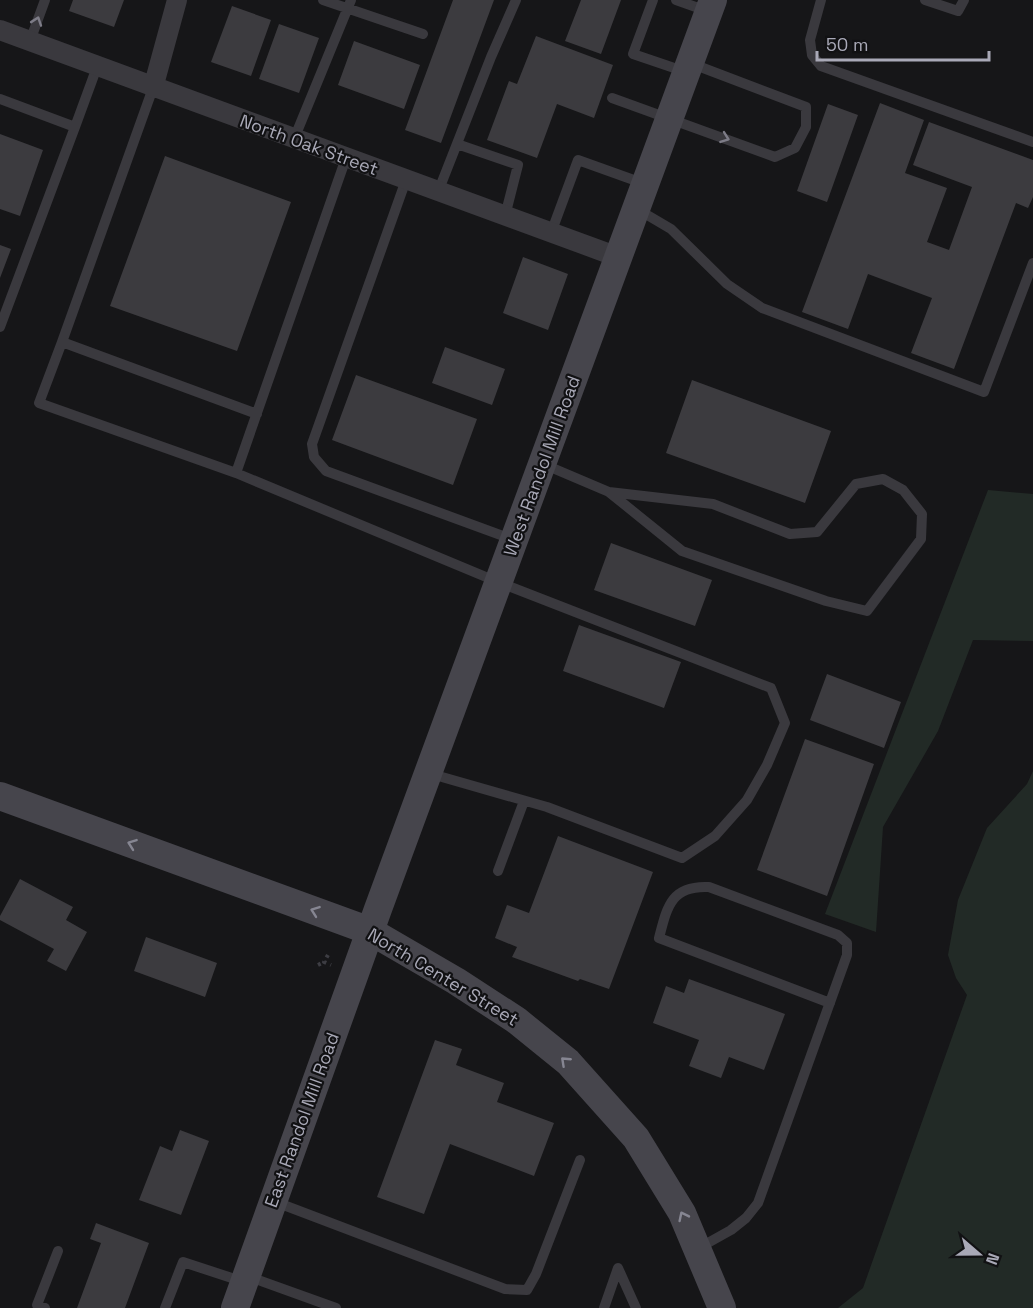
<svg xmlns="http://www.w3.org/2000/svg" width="1033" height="1308" font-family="'Space Grotesk',sans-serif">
<rect width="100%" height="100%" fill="#161618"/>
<!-- green -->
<path fill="#222a26" d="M988 490 1033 494V641L973 640 938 731 883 827 876 932 825 914Z
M1033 771V1308H838L863 1288 967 995 956 978 948 955 958 900 987 828 1027 784Z"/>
<!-- building -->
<path fill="#3c3b3f" d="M73 0H124L114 27 69 11Z
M453 0H494L441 143 405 130Z
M581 0H621L601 54 565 41Z
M232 6 271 20 251 76 211 62Z
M279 24 319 38 299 93 259 79Z
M536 36 613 65 594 118 557 104 537 158 487 140 509 81 517 84Z
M354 41 420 65 404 109 338 85Z
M880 103 924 120 905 173 947 188 927 242 949 250 972 187 913 165 929 122 1033 160V197L1028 208 1016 203 954 369 911 353 932 298 868 274 848 329 802 312Z
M828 104 858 115 827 202 797 191Z
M0 134 43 150 20 216 0 209Z
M165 156 291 202 237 351 110 306Z
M0 245 11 249 0 278Z
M523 257 568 274 548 330 503 313Z
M445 347 505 369 492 405 432 383Z
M356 375 477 419 453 485 332 440Z
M692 380 831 431 805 503 666 453Z
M611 543 712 580 695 626 594 590Z
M579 625 681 662 664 708 563 671Z
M827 674 901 702 884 748 810 720Z
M805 739 874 764 827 896 757 870Z
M558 836 653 872 609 989 580 979 578 981 512 957 517 947 495 938 507 905 529 913Z
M20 879 73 907 66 920 87 932 66 971 47 961 54 949 0 920V916Z
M146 937 217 963 205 997 134 971Z
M689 979 785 1014 764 1070 729 1057 721 1078 689 1066 699 1040 653 1023 666 986 684 993Z
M435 1040 462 1049 456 1065 504 1083 497 1102 554 1123 534 1176 450 1144 424 1214 377 1197Z
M180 1130 209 1141 181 1215 139 1200 160 1146 172 1151Z
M96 1223 149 1243 125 1308H77L101 1243 90 1239Z"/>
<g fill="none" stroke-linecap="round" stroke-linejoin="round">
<!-- path -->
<path stroke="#3d3d43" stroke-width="4" stroke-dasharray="3 4.5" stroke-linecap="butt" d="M328 955 324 962 331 965
M318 965 324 962"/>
<!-- service -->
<path stroke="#3a393e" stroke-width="10" d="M323 0 423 34
M653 0 633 54 686 72
M676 0 707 11
M821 0 810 40 812 55 821 66 1033 142
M925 0 958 11 964 0
M30 41 45 0
M153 88 62 342 257 414
M612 98 775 157 795 148 806 127V107L690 63
M0 99 75 127 0 327
M75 127 97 67
M294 139 351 0
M457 144 518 165 505 216
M346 158 236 473 498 582 771 688 785 723 767 765 747 800 715 836 682 858 547 807 428 773
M406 180 312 444 314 457 326 471 514 540
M438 192 491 57 516 0
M637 209 671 229 727 284 762 308 984 392 1033 263
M551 233 578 160 645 184
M62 342 39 403 236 473
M543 464 609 492 682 551 826 601 867 611 921 539 922 514 903 490 883 479 856 484 817 532 790 534 713 504 609 492
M498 871 524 801
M273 1201 505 1289 527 1290 536 1274 580 1160
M697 1249 731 1230 746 1218 758 1203 847 955V943L838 935 709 887C671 885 667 907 659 938L830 1003
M247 1276 336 1308
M45 1308 37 1305 58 1251
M165 1308 183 1262 244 1282
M604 1308 618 1268 636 1308"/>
<!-- minor -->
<path stroke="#3a393e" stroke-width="20" d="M0 30 618 257
M153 88 177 0"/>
<!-- secondary -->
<path stroke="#46454c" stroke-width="28" d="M0 796 370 931 456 981 516 1020 568 1062 636 1138 682 1213 722 1308
M235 1308 378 909 713 0"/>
</g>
<!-- one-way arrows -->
<defs><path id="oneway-chevron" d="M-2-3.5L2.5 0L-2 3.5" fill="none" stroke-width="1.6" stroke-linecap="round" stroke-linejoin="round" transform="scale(1.5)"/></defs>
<g stroke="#7d7c87">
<use href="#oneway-chevron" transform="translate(37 21) rotate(-71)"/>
<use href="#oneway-chevron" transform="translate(725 138) rotate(20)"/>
</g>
<g stroke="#868692">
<use href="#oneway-chevron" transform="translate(132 844) rotate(-160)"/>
<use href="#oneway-chevron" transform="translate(315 911) rotate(-160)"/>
<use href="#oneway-chevron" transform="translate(565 1061) rotate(-137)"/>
<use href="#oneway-chevron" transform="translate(683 1216) rotate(-116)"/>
</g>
<g text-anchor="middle" stroke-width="4.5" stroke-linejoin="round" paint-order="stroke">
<!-- street labels -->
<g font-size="18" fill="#a9a9b7" stroke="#111113">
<text transform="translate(309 145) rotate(20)" y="6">North Oak Street</text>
<text transform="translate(542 466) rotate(-70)" y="6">West Randol Mill Road</text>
<text transform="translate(443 977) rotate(31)" y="6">North Center Street</text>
<text transform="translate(302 1120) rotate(-70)" y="6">East Randol Mill Road</text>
</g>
</g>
<!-- north arrow -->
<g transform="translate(979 1254) rotate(110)" stroke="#111113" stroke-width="4.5" paint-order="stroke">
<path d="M0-4.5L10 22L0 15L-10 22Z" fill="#a9a9b7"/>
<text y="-9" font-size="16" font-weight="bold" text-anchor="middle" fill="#a9a9b7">N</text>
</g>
<!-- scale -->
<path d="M817 51v9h172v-9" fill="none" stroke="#a9a9b7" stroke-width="3"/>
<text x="826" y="51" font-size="18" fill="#a9a9b7" stroke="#111113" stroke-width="4.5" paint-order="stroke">50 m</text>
</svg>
